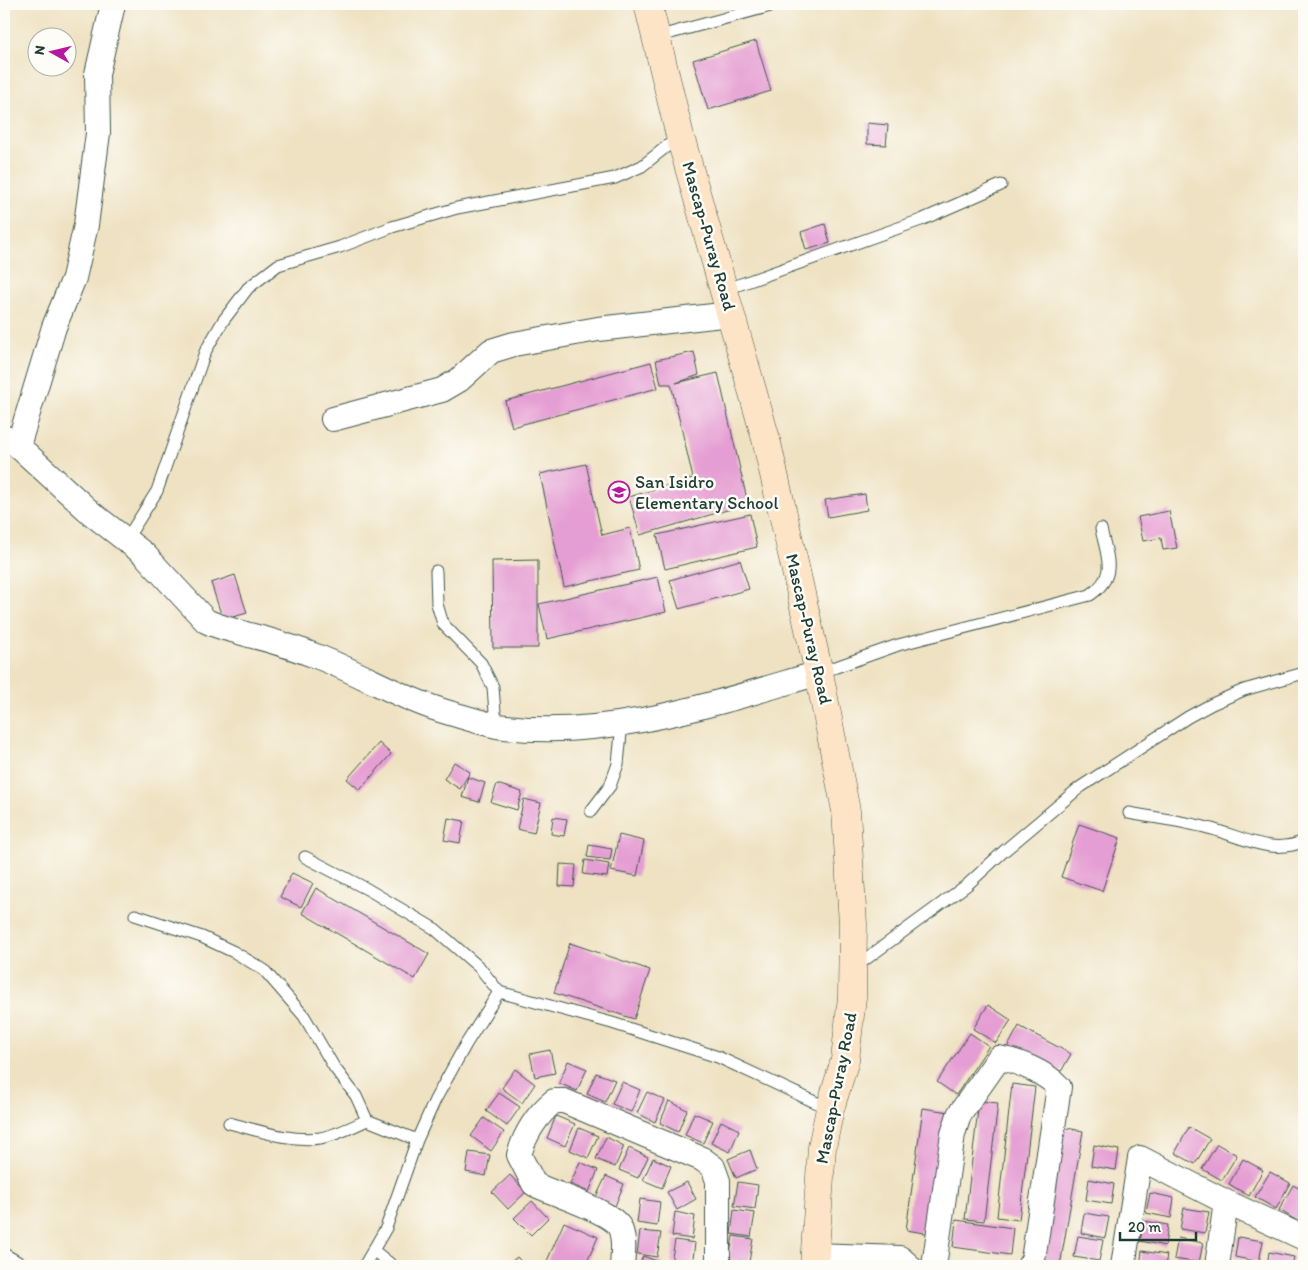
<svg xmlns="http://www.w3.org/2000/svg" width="1308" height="1270" font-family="Itim,sans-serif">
<rect width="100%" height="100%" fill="#fdfcf7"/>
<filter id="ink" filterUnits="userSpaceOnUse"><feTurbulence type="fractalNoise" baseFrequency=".02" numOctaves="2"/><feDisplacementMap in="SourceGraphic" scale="10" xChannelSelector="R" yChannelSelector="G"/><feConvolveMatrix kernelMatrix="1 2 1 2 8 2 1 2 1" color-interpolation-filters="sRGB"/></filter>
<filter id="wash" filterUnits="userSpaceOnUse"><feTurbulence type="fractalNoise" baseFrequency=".0096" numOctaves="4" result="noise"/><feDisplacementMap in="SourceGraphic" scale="20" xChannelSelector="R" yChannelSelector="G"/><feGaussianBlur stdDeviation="1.12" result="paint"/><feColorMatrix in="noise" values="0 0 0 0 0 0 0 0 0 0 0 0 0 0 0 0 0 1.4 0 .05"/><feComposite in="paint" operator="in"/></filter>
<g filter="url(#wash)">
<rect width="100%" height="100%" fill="#efe2c2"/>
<g id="blocks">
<!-- building -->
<path fill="#e59ed3" d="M756 41 771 91 708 110 693 60Z
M867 123 888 125 886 145 867 144Z
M825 224 830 243 806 250 801 232Z
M694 352 699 375 676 383 718 373 748 504 640 535 629 497 693 478 671 384H661L656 360Z
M651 362 658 388 512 427 505 401Z
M586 464 602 535 630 528 639 570 564 587 540 474Z
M865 494 867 510 828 517 825 500Z
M1169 511 1177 548 1163 550 1161 538 1143 541 1138 517Z
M750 514 757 547 665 569 657 535Z
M538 560V648H493L492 561Z
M740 560 749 589 679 609 670 580Z
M235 575 247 613 223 620 211 583Z
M658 577 666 612 547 639 539 604Z
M379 743 391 754 360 790 347 779Z
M454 762 470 772 460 789 444 779Z
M468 777 485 783 479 802 462 797Z
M497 784 522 792 517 810 491 802Z
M524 799 541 803 534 833 517 829Z
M553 817 567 819 564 836 551 834Z
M448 818 464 821 460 843 444 840Z
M1079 824 1120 838 1102 891 1061 877Z
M619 835 644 841 637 876 611 871Z
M589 845 612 849 610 860 587 857Z
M585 860 609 864 607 877 583 874Z
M560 864 576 865 574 887 559 886Z
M292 873 313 883 301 907 280 897Z
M316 888 429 954 415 979 302 913Z
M570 943 650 970 634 1019 554 993Z
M988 1005 1011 1020 996 1043 973 1029Z
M1019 1026 1071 1054 1058 1077 1007 1048Z
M970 1033 989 1046 956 1095 937 1082Z
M550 1050 555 1073 535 1077 530 1054Z
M568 1061 587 1069 577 1091 559 1083Z
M515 1069 535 1084 522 1103 502 1088Z
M596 1073 615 1080 605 1102 587 1094Z
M622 1082 640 1090 631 1112 612 1104Z
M1012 1084 1035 1087 1019 1220 997 1217Z
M647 1092 665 1100 655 1122 637 1113Z
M499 1093 520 1107 507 1126 486 1111Z
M669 1101 687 1110 678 1132 660 1123Z
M979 1101 998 1103 984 1221 965 1219Z
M923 1108 949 1112 931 1234 906 1230Z
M694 1113 713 1121 703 1143 685 1135Z
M556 1116 575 1124 565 1146 547 1138Z
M484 1118 504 1132 491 1151 471 1136Z
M721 1121 739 1130 730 1152 711 1143Z
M1061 1127 1083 1131 1060 1266H1037Z
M1189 1127 1210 1139 1195 1164 1175 1153Z
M579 1128 598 1136 588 1158 570 1150Z
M606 1137 624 1146 615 1167 596 1159Z
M1217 1144 1237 1155 1222 1180 1202 1169Z
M1094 1145 1119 1150 1116 1170 1091 1166Z
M629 1148 648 1157 638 1178 619 1170Z
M750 1150 757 1169 736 1178 728 1159Z
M469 1152 490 1155 486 1176 466 1172Z
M653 1158 671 1166 662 1188 643 1180Z
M1243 1159 1263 1170 1249 1196 1229 1184Z
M580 1162 598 1170 589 1192 570 1184Z
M1270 1172 1290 1183 1276 1209 1255 1197Z
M510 1175 526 1192 508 1209 492 1192Z
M606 1176 624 1184 615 1206 596 1197Z
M1089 1179 1114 1184 1111 1204 1086 1200Z
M687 1182 696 1199 677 1210 667 1192Z
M738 1182 758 1185 755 1209 734 1206Z
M1293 1185 1304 1191V1212L1299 1222 1279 1210Z
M1150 1193 1174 1198 1171 1218 1146 1213Z
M640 1199 660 1202 657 1226 637 1223Z
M532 1201 548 1218 531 1235 514 1218Z
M1184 1208 1209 1212 1205 1233 1180 1229Z
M734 1210 755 1213 751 1237 731 1234Z
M675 1212 695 1216 692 1239 672 1236Z
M1084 1213 1109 1217 1105 1238 1081 1233Z
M956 1220 1013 1228 1010 1255 953 1247Z
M1144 1221 1168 1225 1165 1246 1140 1241Z
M564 1222 598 1237 585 1266H559L547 1261Z
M640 1231 661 1233 657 1257 637 1254Z
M733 1236 753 1239 749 1262 729 1260Z
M1078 1236 1103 1240 1099 1261 1074 1257Z
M1238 1237 1263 1241 1259 1262 1235 1257Z
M1178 1238 1203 1243 1199 1263 1174 1259Z
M675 1240 695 1243 692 1266 671 1263Z
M1142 1251 1167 1255 1165 1266H1140Z
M1269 1252 1294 1257 1292 1266H1267Z
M643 1256 662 1263 661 1266H639Z
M517 1257 526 1266H507Z"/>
</g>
</g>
<g filter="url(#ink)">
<use href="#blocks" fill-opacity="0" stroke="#3e5649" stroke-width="1"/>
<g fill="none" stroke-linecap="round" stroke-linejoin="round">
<!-- lane casing -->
<g stroke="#3e5649" stroke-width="13">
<path id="lane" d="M656 37 778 4
M724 290 921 220 1001 185
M126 540 157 491 205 352 223 321 248 288 278 265 340 247 392 227 457 208 615 178 642 166 680 136
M436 571 437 604 443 624 481 663 493 687 496 725
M819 673 898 645 1090 595C1118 576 1107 557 1101 529
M591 811 610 786 618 764 622 723
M1129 813C1155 818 1182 821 1208 828 1241 836 1271 856 1304 841
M305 857 367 889 435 929 480 968 499 992 612 1023 718 1057 830 1109
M135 915 202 937 234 952 264 970 304 1016 334 1067 356 1096 367 1120 417 1140
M855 967 967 885 1004 851 1079 788 1188 717 1212 704 1244 690 1304 673
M229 1123C257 1130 290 1142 320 1138 337 1135 352 1127 367 1120
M373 1250 393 1266
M4 1254 25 1266
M364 1266 386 1228 417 1140 435 1100 466 1044 499 992"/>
</g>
<!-- street casing -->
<g stroke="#3e5649" stroke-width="26">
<path id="street" d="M333 419 442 390 459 380 491 351 514 344 598 329 731 314
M4 437 18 446 91 513 144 554 206 621C220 628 234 630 249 635 274 641 298 649 321 658 366 676 406 701 453 714 467 718 482 723 497 726 607 741 715 703 819 673
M18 446 54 327 74 278 86 225 98 133 97 74 113 4
M814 1255 900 1258 909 1266
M622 1266C623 1254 625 1240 620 1228 612 1211 553 1194 534 1184L519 1155C525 1134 537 1115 554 1101H564L702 1159 713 1167 718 1181V1266
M934 1266 953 1134 959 1115 999 1058C1018 1061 1046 1073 1059 1087L1033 1260 1029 1266
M1123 1266 1140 1158 1226 1202 1304 1238
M1217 1266 1226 1202"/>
</g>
<!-- secondary casing -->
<g stroke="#3e5649" stroke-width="29">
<path id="secondary" d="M648 4 680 136 766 439 819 673 846 811 853 924 852 997 845 1060 830 1109 822 1147 814 1266"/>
</g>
<!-- lane -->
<use href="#lane" stroke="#fff" stroke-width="11"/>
<!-- street -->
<use href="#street" stroke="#fff" stroke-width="24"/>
<!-- secondary -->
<use href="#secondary" stroke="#fee4c6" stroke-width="28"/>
</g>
</g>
<!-- icons -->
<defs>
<g id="school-ring" transform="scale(1.125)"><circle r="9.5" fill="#fdfcf7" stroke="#b5179e" stroke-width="1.5"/><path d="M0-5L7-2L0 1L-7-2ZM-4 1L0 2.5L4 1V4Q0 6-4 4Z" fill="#b5179e"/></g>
</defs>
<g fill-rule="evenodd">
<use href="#school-ring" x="619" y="492"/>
</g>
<g text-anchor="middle" stroke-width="5" stroke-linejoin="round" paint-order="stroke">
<!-- street labels -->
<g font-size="18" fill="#1f3d34" stroke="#fdfcf7">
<text transform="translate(709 236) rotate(74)" y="6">Mascap-Puray Road</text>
<text transform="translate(809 629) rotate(77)" y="6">Mascap-Puray Road</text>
<text transform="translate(836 1088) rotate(-79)" y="6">Mascap-Puray Road</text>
</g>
<!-- poi labels -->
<g font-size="18" fill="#1f3d34" stroke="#fdfcf7" text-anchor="start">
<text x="635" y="488">San Isidro<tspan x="635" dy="21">Elementary School</tspan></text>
</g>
</g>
<!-- margin -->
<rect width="1308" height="1270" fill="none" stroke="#fdfcf7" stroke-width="20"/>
<!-- north arrow -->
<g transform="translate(52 52) rotate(278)"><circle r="24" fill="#fdfcf7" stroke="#a4b0a9"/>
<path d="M0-4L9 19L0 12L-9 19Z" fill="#b5179e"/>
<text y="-8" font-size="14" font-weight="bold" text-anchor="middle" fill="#1f3d34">N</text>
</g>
<!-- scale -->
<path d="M1120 1232v8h76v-8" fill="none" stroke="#1f3d34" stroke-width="2.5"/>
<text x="1128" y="1232" font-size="15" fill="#1f3d34" stroke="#fdfcf7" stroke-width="4" paint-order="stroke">20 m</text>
</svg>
